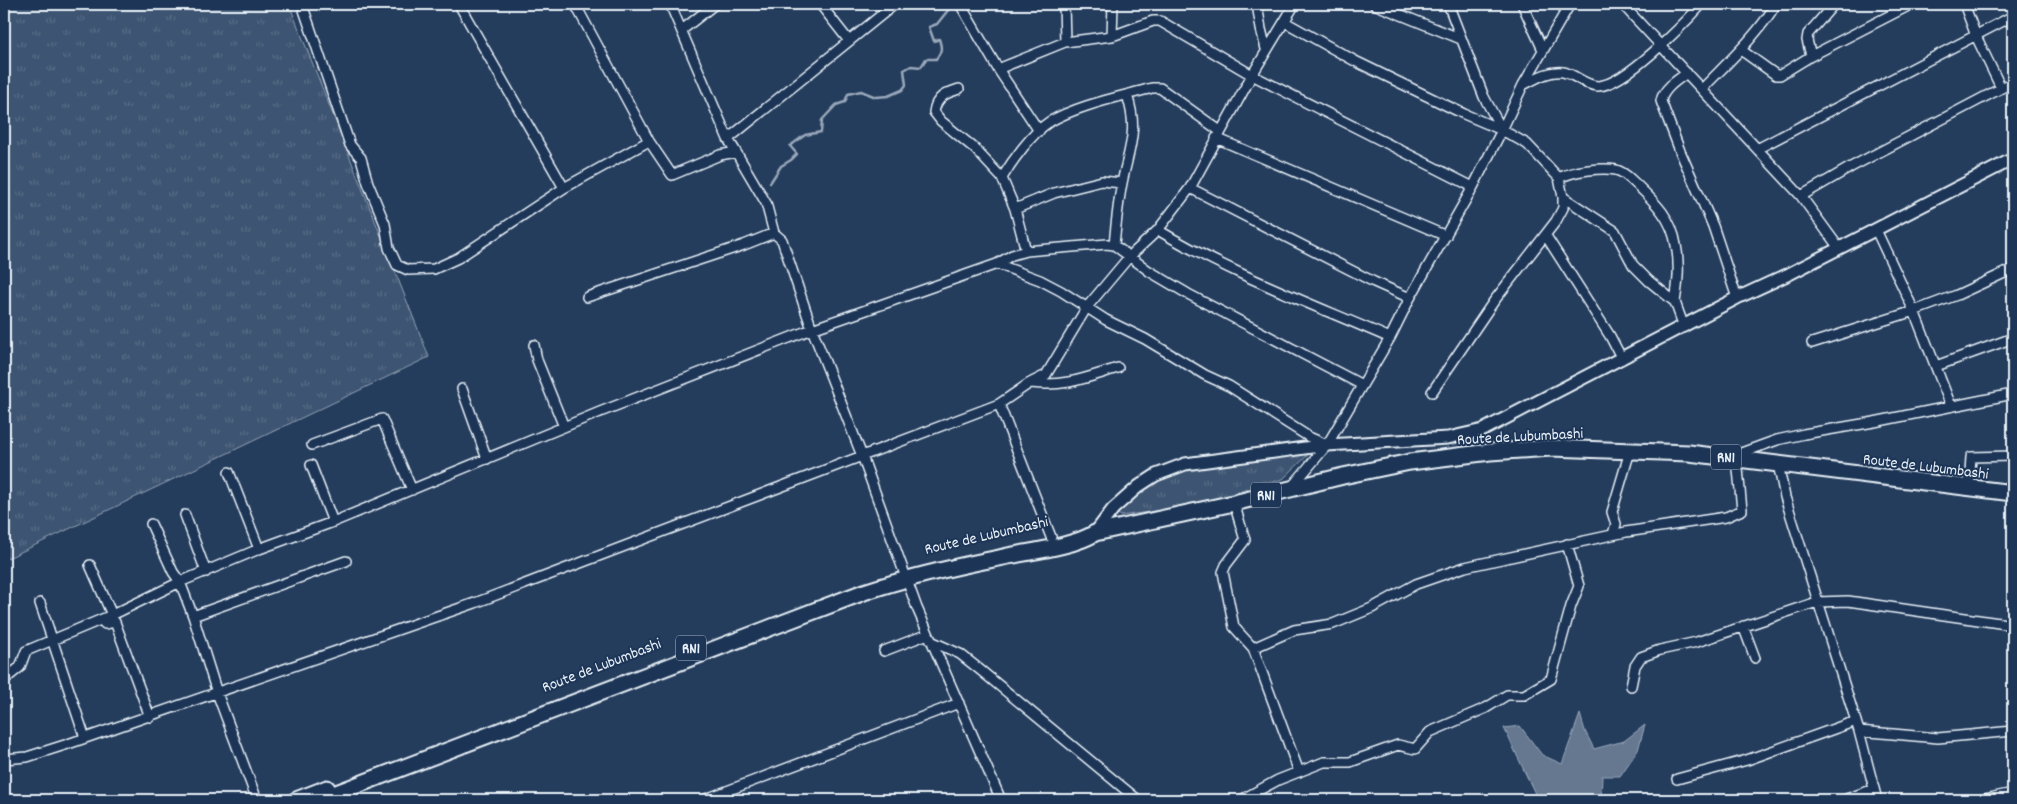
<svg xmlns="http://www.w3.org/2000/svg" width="2017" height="804" font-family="Dekko,sans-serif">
<defs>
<pattern id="grass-tufts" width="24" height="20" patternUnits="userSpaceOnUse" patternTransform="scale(1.25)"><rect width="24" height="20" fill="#3e5472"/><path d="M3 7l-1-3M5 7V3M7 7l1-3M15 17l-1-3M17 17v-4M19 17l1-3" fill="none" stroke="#5a6d87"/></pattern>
</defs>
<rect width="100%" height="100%" fill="#253d5d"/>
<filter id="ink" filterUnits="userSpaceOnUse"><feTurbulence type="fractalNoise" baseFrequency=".02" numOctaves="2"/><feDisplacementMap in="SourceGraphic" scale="10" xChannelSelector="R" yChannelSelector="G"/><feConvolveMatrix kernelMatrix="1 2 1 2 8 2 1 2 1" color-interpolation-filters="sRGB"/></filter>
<g filter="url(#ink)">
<!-- grass -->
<path fill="url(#grass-tufts)" stroke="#93a2b5" d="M4 4H289L429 357 4 560Z
M1312 451 1283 479 1189 506 1121 516 1115 512 1143 485 1187 465Z"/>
<!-- water -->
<path fill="#657890" stroke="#99a8ba" d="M1580 714 1585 731 1594 749 1624 741 1645 725 1638 750 1620 776H1602L1601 800H1538L1504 728 1520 726 1542 755 1562 764Z"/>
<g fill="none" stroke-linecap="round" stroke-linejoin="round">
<!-- stream -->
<path stroke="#99a8ba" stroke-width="2.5" d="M770 183 781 166 791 160 797 154 790 146 805 135 821 132 822 120 836 105 845 102 848 94 861 91 876 97 888 96 902 90 906 85 904 70 911 66 921 67 926 59H936C942 51 942 48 939 39L934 41 929 27 937 24 953 4"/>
<!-- minor casing -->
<g stroke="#e8f1f8" stroke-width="12">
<path id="minor" d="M302 4 350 145 361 158 368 183 385 224 389 248 397 265 408 270 434 269 458 258 564 188 649 141 672 175 720 155 736 152 766 203 774 233 782 240 812 329 862 456 917 608 1001 800
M575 4 649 141
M670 4 728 139 736 152
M820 4 849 41
M960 4 998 69 1039 131
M1064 4 1065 42
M1257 4 1261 29 1266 49
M1374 4 1461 39
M1448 4 1484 97 1502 130
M1522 4 1543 50
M1622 4 1801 196 1839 248
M1964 4 1976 36 2001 88
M461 8 564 188
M1285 22 1355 61 1464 114 1502 130 1527 144 1559 178 1563 197V208L1556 221 1494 301 1432 392
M682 30 715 4
M1112 36 1113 4
M1741 50 1776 75H1780L1811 56 1912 4
M1811 56 1807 40 1808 34 1834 4
M998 69 1065 42 1112 36 1153 21H1160L1252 75 1473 187
M1687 73C1677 80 1663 89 1661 101L1680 151 1713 226 1737 298
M1523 85C1535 79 1549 70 1563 72 1575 74 1585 86 1598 86 1625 85 1684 24 1702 4
M959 89C946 93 936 97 934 112L941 121 974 148 1002 178
M1702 89C1728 62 1757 36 1776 4
M1216 138 1446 236
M728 139 895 4
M1757 149 2013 16
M1559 178C1572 171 1601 167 1616 170 1625 172 1631 180 1637 185 1656 203 1672 219 1676 245 1680 265 1678 283 1675 302
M1190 188 1374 282 1410 298
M1801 196 1851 167 2013 82
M1563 197 1615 231 1633 265 1649 281 1675 302 1684 327
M1015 209 1002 178C1012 161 1032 133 1049 122 1078 105 1120 97 1152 88H1160L1220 131
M1158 230C1231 274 1312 304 1390 338
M1876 230 1914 311 1951 406
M1546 236 1610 336 1622 359
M1114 245C1116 225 1118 203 1122 183 1129 148 1139 131 1127 95
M1026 251 1015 209 1054 193 1102 181 1122 183
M997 264 1040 280 1061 291 1106 320 1145 339 1205 375 1229 386 1309 437 1327 445
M587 297 744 245 774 233
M1812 343 1914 311 1957 295 2013 269
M534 345 537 360 564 427
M1936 366 2013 338
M1031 383C1065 387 1085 378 1118 368
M462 389 487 459
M999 404 1051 537
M312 445 382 419 412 490
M1733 456 1777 440 1804 434 1874 422 2013 394
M1778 464 1785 497 1859 731 1877 800
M311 465 333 522
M229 472 259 549
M1969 487 1971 457 2013 456
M1290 489 1327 445 1390 338 1410 298 1473 187 1502 130 1523 85 1570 4
M1234 503 1245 540 1226 565 1223 572 1234 627 1253 648 1294 630 1333 624 1372 608 1416 584 1465 567 1626 532 1726 517 1742 510 1737 459
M185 515 206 572
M1613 534 1616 524 1612 512 1630 451
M90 565 112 615
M40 603 85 738
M193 616 346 561
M103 622 105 624 115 622 150 717
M1743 626 1755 658
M931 641 960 654 979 669 1138 800
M1253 648 1299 772
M884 651 928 634
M4 680 20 667 26 651 112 615 180 582 173 572 151 524
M1631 686 1635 666 1641 657 1660 650 1697 642 1817 602 1848 601 2013 625
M1859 731 1938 738 2013 731
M4 759 27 757 68 744 475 603 999 404 1030 383 1046 375 1087 307 1129 257 1158 230 1190 188 1252 75 1295 4
M1677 779 1747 760 1856 721
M257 800 217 693 193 616 180 582 259 549 333 522 600 412 812 329 997 264 1012 255 1026 251 1107 244 1114 245 1149 271 1188 294 1362 385
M703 800 959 703
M1241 800 1278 780 1324 762H1350L1398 745 1415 749 1430 732 1486 708 1507 695H1524L1551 679 1571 606 1579 586 1567 544
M1844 800 1874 789
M1980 800 2013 793"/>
</g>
<!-- tertiary casing -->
<g stroke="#e8f1f8" stroke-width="15">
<path id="tertiary" d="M1095 533 1113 509 1139 486 1156 475 1185 464 1327 445 1448 438 1483 430 1737 298 1789 274 2013 159"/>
</g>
<!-- trunk casing -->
<g stroke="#e8f1f8" stroke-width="19">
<path id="trunk" d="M296 800 327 788
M318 800 864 592C909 577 953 567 999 558 1025 552 1074 547 1095 533L1234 503 1343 476 1410 462 1490 452 1551 448 1689 453 2013 493"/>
</g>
<!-- minor -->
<use href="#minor" stroke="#1d3557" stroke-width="9"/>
<!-- tertiary -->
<use href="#tertiary" stroke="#1d3557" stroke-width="11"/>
<!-- trunk -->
<use href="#trunk" stroke="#1d3557" stroke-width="15"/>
</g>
</g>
<g text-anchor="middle" stroke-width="4" stroke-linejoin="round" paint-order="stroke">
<!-- shield labels -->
<g fill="#1d3557" stroke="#abb9c8" stroke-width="1">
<rect x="1711" y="444.5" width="30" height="25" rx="4"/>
<rect x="1251" y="482.5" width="30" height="25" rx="4"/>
<rect x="676" y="635.5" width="30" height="25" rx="4"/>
</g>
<g font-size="15" font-weight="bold" fill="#e8f1f8">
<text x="1726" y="462">RN1</text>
<text x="1266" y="500">RN1</text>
<text x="691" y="653">RN1</text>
</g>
<!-- street labels -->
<g font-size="16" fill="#e8f1f8" stroke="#1d3557">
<text transform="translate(1520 435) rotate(-3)" y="6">Route de Lubumbashi</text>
<text transform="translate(1926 465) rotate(7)" y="6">Route de Lubumbashi</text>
<text transform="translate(986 534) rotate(-13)" y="6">Route de Lubumbashi</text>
<text transform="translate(601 664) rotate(-21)" y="6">Route de Lubumbashi</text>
</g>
</g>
<!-- margin -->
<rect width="2017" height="804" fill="none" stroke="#1d3557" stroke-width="20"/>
<rect x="10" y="10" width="1997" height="784" fill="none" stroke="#e8f1f8" stroke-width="2" filter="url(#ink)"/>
</svg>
